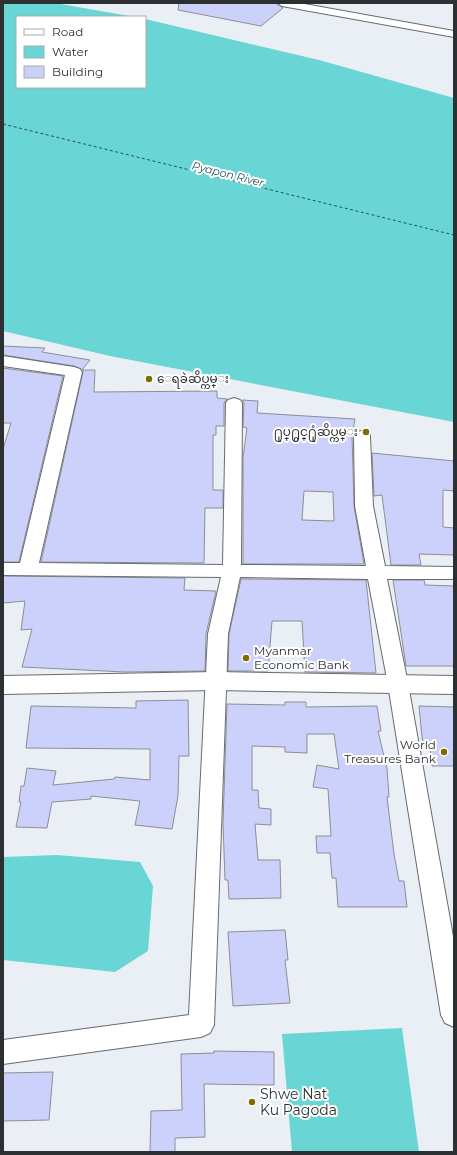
<svg xmlns="http://www.w3.org/2000/svg" width="457" height="1155" font-family="Montserrat,'Noto Sans Myanmar',sans-serif">
<rect width="100%" height="100%" fill="#e9eff4"/>
<!-- water -->
<path fill="#69d5d5" d="M3 3H55L135 17H17V87H145V19L319 60 454 98V422L110 356 3 331Z
M57 855 140 862 153 886 148 951 115 972 3 960V857Z
M402 1028 419 1152H292L282 1034Z"/>
<g fill="none" stroke-linecap="round" stroke-linejoin="round">
<!-- ferry -->
<path stroke="#255455" stroke-width="1" stroke-dasharray="3 2.5" stroke-linecap="butt" d="M3 124 454 235"/>
</g>
<!-- building -->
<path fill="#ccd1fc" stroke="#8d8e94" fill-rule="evenodd" d="M179 3H276L283 8 261 26 178 10Z
M3 346 45 348 42 352 90 360 82 370 74 366 3 355Z
M3 368 63 376 19 562H3V449L11 423H3Z
M83 370H95L94 392 217 391V398L227 399 224 403V426H216V435H213V490H223V508H205L204 563 41 562 83 372Z
M242 400 258 401 257 413 355 419 352 436 354 506 364 564H243V457L247 428 243 427 244 403ZM304 491 333 492 334 521 302 520Z
M372 453 454 461V491L443 490V527L454 528V555L419 554 421 565H391L382 495 374 496Z
M3 576 185 578 184 590 216 591 206 634 205 671 125 672 22 667 32 629 21 630 25 601 3 603Z
M241 579 366 580 376 673 305 672 302 621H272L268 671H228L229 634Z
M393 580H424L425 585 454 586V666H406Z
M188 700 189 756H179L178 796 172 829 135 825 140 801 91 796V799L52 802 47 828 16 827 21 802H19L21 786H24L27 768 56 771 53 785 114 779 115 777 150 780V749L26 748 31 706 136 708V701Z
M285 702H306V707L377 706 381 731H378L387 769 389 797H387L394 854 399 881H404L407 907H338L336 878H332L330 853H317L316 836H331L328 789 313 787 317 765 339 769 334 734H307V753L285 752V747L252 746V790H258L259 808 271 809V825L255 824 258 860H280L281 898 229 899 228 880H225L223 823 227 704 285 705Z
M419 706 454 707V766H432L430 747H423Z
M285 930 288 960H285L290 1003 233 1006 228 932Z
M214 1051 274 1052V1085L204 1084 205 1137 175 1138V1152H150L151 1111 182 1110 181 1054 214 1053Z
M53 1072 49 1120 3 1121V1073Z"/>
<g fill="none" stroke-linecap="round" stroke-linejoin="round">
<!-- minor casing -->
<g stroke="#676c70" stroke-width="2">
<path id="minor" d="M277 3H299L454 31V37L282 6Z
M3 356 74 367 80 369 82 372 39 563 223 565 226 403 228 400 234 398 240 400 242 403 241 565 366 566 355 506 354 436 356 432 362 431 368 432 370 436 373 506 385 566 454 567V579H387L408 684 454 942V1027L445 1023 441 1015 388 684 368 579 240 577 228 634 214 1025 210 1033 201 1037 3 1064V1040L189 1015 208 634 221 577 3 575V563H20L65 375 3 366Z"/>
</g>
<!-- major casing -->
<g stroke="#676c70" stroke-width="2">
<path id="major" d="M216 672 454 676V694L216 690 3 694V676Z"/>
</g>
<!-- minor -->
<use href="#minor" fill="#fff" fill-rule="evenodd"/>
<!-- major -->
<use href="#major" fill="#fff" fill-rule="evenodd"/>
</g>
<!-- markers -->
<g fill="#806a02" stroke="#fff" stroke-width="1.5">
<circle cx="149" cy="379" r="4"/>
<circle cx="366" cy="432" r="4"/>
<circle cx="246" cy="658" r="4"/>
<circle cx="444" cy="752" r="4"/>
<circle cx="252" cy="1102" r="4"/>
</g>
<g text-anchor="middle" stroke-width="4" stroke-linejoin="round" paint-order="stroke">
<!-- far-water labels -->
<g font-size="11" font-style="italic" fill="#255455" stroke="#fff">
<text transform="translate(228 174) rotate(14)" y="4">Pyapon River</text>
</g>
<!-- poi labels -->
<g font-size="12" fill="#2d3031" stroke="#fff" text-anchor="start">
<text x="157" y="383">ေရခဲဆိပ္ကမ္း</text>
<text x="358" y="436" text-anchor="end">႐ုပ္႐ွင္႐ုံဆိပ္ကမ္း</text>
<text x="254" y="655">Myanmar<tspan x="254" dy="14">Economic Bank</tspan></text>
<text x="436" y="749" text-anchor="end">World<tspan x="436" dy="14">Treasures Bank</tspan></text>
</g>
<!-- near-poi labels -->
<g font-size="14" fill="#2d3031" stroke="#fff" text-anchor="start">
<text x="260" y="1099">Shwe Nat<tspan x="260" dy="16">Ku Pagoda</tspan></text>
</g>
</g>
<!-- border -->
<rect width="457" height="1155" fill="none" stroke="#2d3031" stroke-width="8"/>
<!-- legend -->
<rect x="16" y="16" width="130" height="72" fill="#ffffff" stroke="#abacad"/>
<rect x="24" y="29" width="20" height="6" fill="#ffffff" stroke="#abacad"/>
<text x="52" y="36" font-size="12" fill="#2d3031">Road</text>
<rect x="24" y="46" width="20" height="12" fill="#69d5d5" stroke="#abacad"/>
<text x="52" y="56" font-size="12" fill="#2d3031">Water</text>
<rect x="24" y="66" width="20" height="12" fill="#ccd1fc" stroke="#abacad"/>
<text x="52" y="76" font-size="12" fill="#2d3031">Building</text>
</svg>
